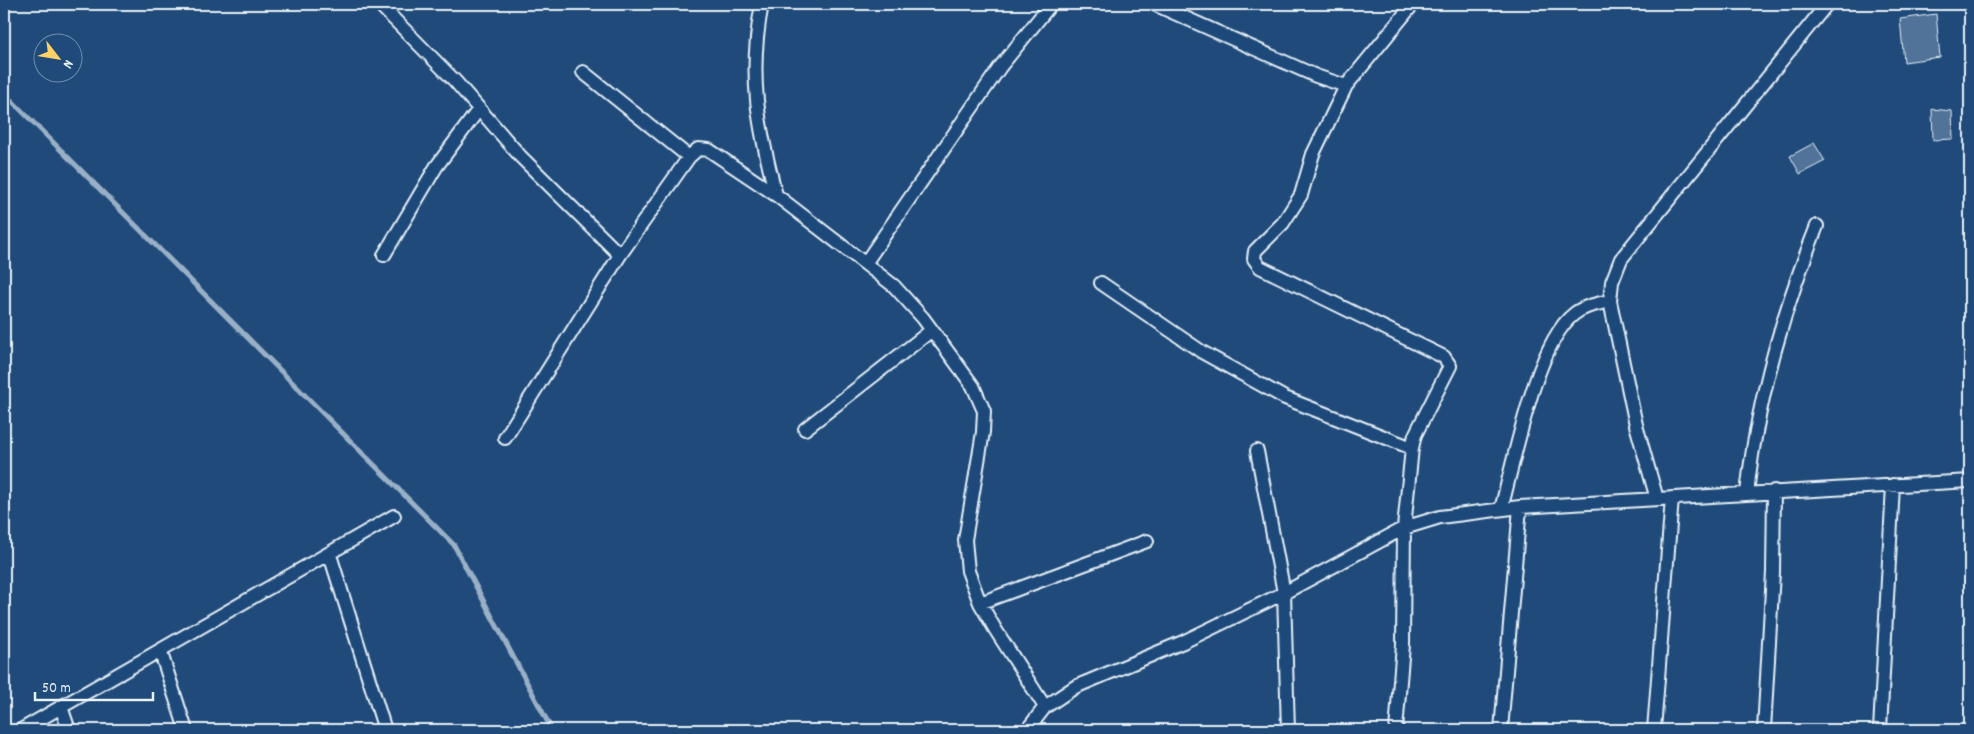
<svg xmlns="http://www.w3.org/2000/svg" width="1974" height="734" font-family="Dekko,sans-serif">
<rect width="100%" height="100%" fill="#1f4a7a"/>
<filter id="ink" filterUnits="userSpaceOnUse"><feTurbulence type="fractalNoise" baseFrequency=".02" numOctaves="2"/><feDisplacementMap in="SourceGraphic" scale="10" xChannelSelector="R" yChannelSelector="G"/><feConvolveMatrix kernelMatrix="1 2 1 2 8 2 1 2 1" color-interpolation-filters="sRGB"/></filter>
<g filter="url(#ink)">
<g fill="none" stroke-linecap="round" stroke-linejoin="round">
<!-- stream -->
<path stroke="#9ab0c7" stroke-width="5" d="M4 93 454 545 552 730"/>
</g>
<!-- building -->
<path fill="#517399" stroke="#e8f1f8" d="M1936 14 1940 57 1904 62 1900 19Z
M1932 109 1952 111 1953 139 1933 140Z
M1814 143 1825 161 1800 174 1790 156Z"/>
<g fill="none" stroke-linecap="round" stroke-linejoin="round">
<!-- minor casing -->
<g stroke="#e8f1f8" stroke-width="16">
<path id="minor" d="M379 4 455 81 521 157 620 255
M762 4C748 75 758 126 776 195
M1154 4 1316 76 1346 86 1413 4
M583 72 689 157
M1346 86 1313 154 1301 195 1283 223 1255 251 1254 259 1260 267 1444 357 1450 366 1415 435 1412 448 1404 528 1403 645 1396 730
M384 255 436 167 479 109
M866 262 1000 67 1051 4
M1101 283 1202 352 1285 398 1412 448
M805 429 932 330
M505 438 620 255 689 157 698 149 709 150 776 195 894 286 923 318 973 386 984 411 983 432 965 540 968 571 980 603 995 629 1045 707
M1257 451 1284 593 1288 730
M1747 493C1757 402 1783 311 1817 226
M1657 499 1636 425 1610 301 1612 282 1621 259 1827 4
M1501 509C1514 462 1536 343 1574 314 1584 306 1597 304 1610 301
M330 555 385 730
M980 603 1147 541
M160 650 186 730
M61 707 69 730
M21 730 394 516
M1027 730 1045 707 1075 687 1183 642 1284 593 1404 528 1440 517 1520 507 1970 481
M1501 730 1520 507
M1654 730 1672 498
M1764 730 1773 572 1774 491
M1880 730 1893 485"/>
</g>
<!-- minor -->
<use href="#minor" stroke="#1f4a7a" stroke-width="12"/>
</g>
</g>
<!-- margin -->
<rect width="1974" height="734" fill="none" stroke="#1f4a7a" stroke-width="20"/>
<rect x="10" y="10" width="1954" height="714" fill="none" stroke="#e8f1f8" stroke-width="2" filter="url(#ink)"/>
<!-- north arrow -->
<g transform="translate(58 58) rotate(121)"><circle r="24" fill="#1f4a7a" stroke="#6f8dac"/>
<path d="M0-4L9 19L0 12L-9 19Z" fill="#ffd166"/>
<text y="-8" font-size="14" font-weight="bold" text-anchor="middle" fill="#e8f1f8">N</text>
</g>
<!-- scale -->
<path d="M35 692v8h118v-8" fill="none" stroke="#e8f1f8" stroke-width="2.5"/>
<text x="42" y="692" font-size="15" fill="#e8f1f8" stroke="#1f4a7a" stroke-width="4" paint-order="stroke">50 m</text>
</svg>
